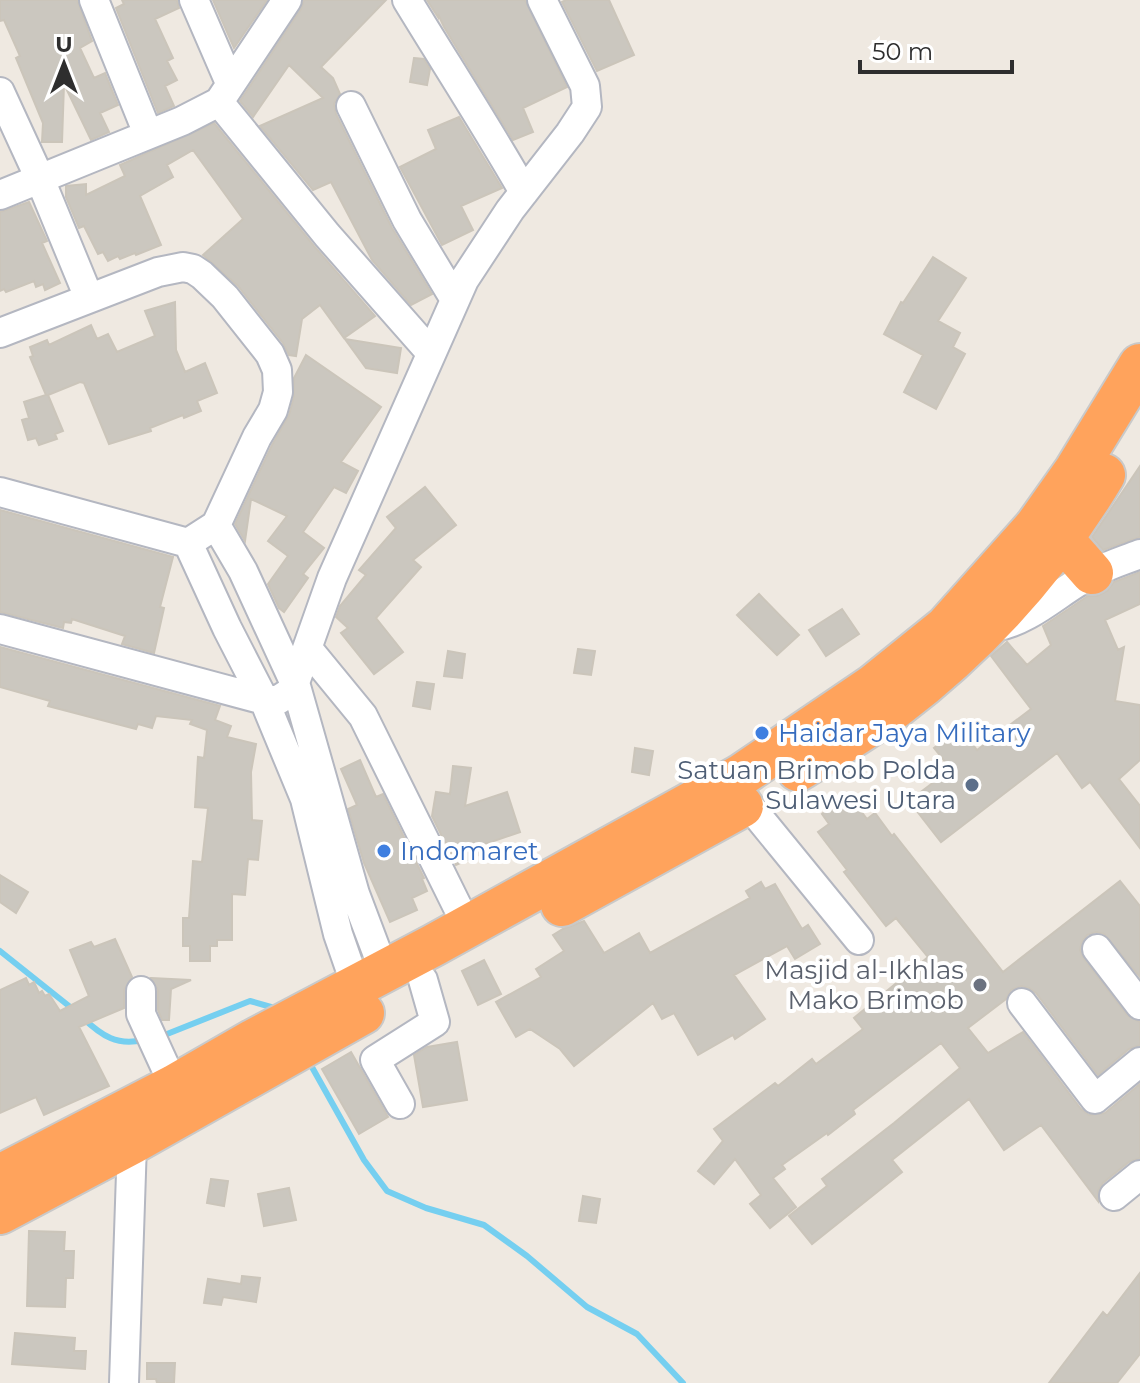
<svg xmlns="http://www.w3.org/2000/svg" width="1140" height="1383" font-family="Montserrat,sans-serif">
<rect width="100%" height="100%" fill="#efe9e1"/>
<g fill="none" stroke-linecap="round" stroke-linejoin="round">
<!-- stream -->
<path stroke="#75cff0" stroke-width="6" d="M0 951 74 1010
M83 1018C102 1036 117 1046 143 1040
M162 1036 250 1001 278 1009
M308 1060 364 1160 387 1191 426 1208 484 1225 527 1256 587 1307 637 1334 683 1383"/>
</g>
<!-- building -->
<path fill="#cbc7bf" stroke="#cbc5ba" stroke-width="2" d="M0 0H77L92 41 80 48 94 78 105 73 118 105 100 113 109 132 91 140 64 84 62 142H42L43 123 16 58 20 56 4 20 0 21Z
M122 0H177L179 8 155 19 173 58 167 61 177 80 165 86 174 106 158 113 116 8 124 4Z
M213 0H267L234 48Z
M304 0H386L321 67 333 78 340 94 334 104 336 114 392 228 432 294 411 305 372 260 331 182 313 190 260 126 323 98 289 65 253 117 240 101 301 9Z
M427 0H525L567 87 523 108 533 132 513 140 444 27 438 14V17Z
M566 0H609L634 55 597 71 562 2Z
M414 58 424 59 430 69 427 85 410 82Z
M459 117 502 188 461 206 473 230 442 245 400 167 436 149 428 130Z
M214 123 314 246 375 316 344 338 320 305 302 319 296 356 289 355 283 343 238 286 203 255 243 219 193 150 167 165 173 177 140 196 161 245 136 255 135 253 120 259 118 256 108 261 103 252 98 254 84 226 79 228 66 197V186L86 184V195L125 176 120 165Z
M29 202 47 241 42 243 60 283 45 290 43 284 36 287 34 281 6 292 4 289 0 291V212Z
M933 257 966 278 938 321 960 333 953 347 965 354 936 409 904 392 923 355 884 334 901 302 903 303Z
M175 302 176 350 185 372 205 363 217 393 197 401 201 411 184 418 183 415 150 428 151 431 109 444 84 383 80 382 48 395 63 431 55 434 57 439 39 445 36 438 28 440 22 420 29 418 24 402 46 395 30 357 33 356 30 347 47 340 49 345 91 325 97 339 108 334 117 352 155 336 145 311Z
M345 339 401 348 397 373 366 368Z
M306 355 381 407 341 462 358 471 346 493 334 487 303 532 324 548 303 574 308 578 284 612 279 608 268 584 288 556 268 541 287 516 251 499 245 541 235 524 272 445 289 415 294 396V378Z
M1140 466V537L1103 550 1092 537Z
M425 487 456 525 413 560 421 567 376 618 403 652 374 674 341 633 348 628 336 617 340 606 366 575 359 570 396 528 387 517Z
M0 510 173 557 160 607 164 608 154 653 122 644 125 636 72 619 71 623 64 622 63 628 0 612Z
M1140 572V604L1105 620 1118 650 1124 647 1115 701 1140 705V760L1119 779 1140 806V848L1090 782 1082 788 1057 753 941 842 909 801 951 769 934 748 960 728 977 750 1031 709 991 656 1007 642 1027 665 1051 645 1043 626 1088 596H1097L1107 591 1114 582Z
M759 594 799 635 777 655 737 615Z
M842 609 859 634 826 656 809 630Z
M0 647 220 706 215 720 231 726 227 737 256 744 251 772 252 820 262 821 258 860 248 859 245 895 232 894V940H217V946H210V961H190V946H183V918H189L193 861 202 862 208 808 195 807 198 757 204 758 207 730 190 724 192 720 156 716 152 728 138 724 136 729 48 706 50 701 0 687Z
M578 649 595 651 591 675 574 673Z
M448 651 465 654 462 678 444 676Z
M417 682 434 684 430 709 413 706Z
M635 748 653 751 649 775 632 772Z
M360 760 376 797 383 794 424 878 422 879 427 891 412 898 417 910 390 922 364 863 348 809 357 805 341 769Z
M453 766 471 768 465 806 507 792 520 832 485 844 488 851 456 865 432 816 436 792 450 794Z
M848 794 867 819 875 813 892 836 894 834 1003 972 1120 881 1140 906V977L1104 934 1096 932 1087 935 1082 942 1080 950 1084 959 1127 1015 1140 1022V1045L1129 1049 1098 1075 1036 993 1029 988 1021 986 1011 990 1006 999 968 1028 988 1053 1023 1032 1081 1109 1089 1115 1105 1113 1140 1084V1158L1129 1162 1103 1183 1098 1191V1201L1041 1125 1004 1150 969 1099 892 1160 902 1172 812 1244 789 1216 827 1186 822 1179 894 1123 960 1068 941 1043 853 1110 855 1114 828 1135 827 1133 782 1165 785 1169 773 1178 796 1207 770 1228 750 1204 761 1195 735 1159 714 1184 698 1171 723 1141 714 1129 775 1083 778 1086 812 1059 816 1064 863 1029 854 1018 928 957 896 918 886 926 844 872 847 870 818 832 829 824 822 814Z
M0 875 28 892 16 913 0 902Z
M761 882 765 889 775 884 802 929 808 925 820 944 795 959 787 946 734 975 765 1019 735 1039 733 1035 698 1055 674 1013 662 1019 653 1003 574 1066 560 1049 530 1029 516 1037 496 1002 541 977 536 969 564 951 553 935 563 929 584 921 604 953 639 933 650 953 750 898 746 891Z
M115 939 132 977 124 990V1008L79 1027 109 1086 44 1115 36 1097 0 1113V990L26 978 29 985 34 982 39 993 42 991 45 996 49 994 60 1011 89 996 70 950 91 942 94 947Z
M484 960 501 994 478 1005 462 971Z
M151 978 191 980 171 989 169 1020H162L158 1010V990Z
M457 1042 467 1100 423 1107 414 1055 427 1047Z
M351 1052 388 1117 359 1134 322 1069Z
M211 1179 228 1181 224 1206 207 1203Z
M289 1188 296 1220 264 1226 258 1194Z
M583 1196 600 1199 596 1223 579 1221Z
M29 1231 65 1232 64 1251H74L73 1278H66L65 1307 27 1306Z
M1140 1273V1354L1117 1383H1049L1103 1312 1107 1316Z
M242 1276 260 1278 256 1302 223 1297 221 1305 204 1303 208 1279 241 1284Z
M15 1333 75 1338 74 1351H86L85 1369 12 1364Z
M147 1363H175L174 1383H157L156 1379H147Z"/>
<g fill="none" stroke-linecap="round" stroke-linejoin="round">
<!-- minor casing -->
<g stroke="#b4b7c1" stroke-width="32">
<path id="minor" d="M94 0 148 134
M194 0 230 83
M407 0C446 64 487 127 524 192
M0 92 40 179 89 298
M219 102 327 235 431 353
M351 106 407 220 454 298
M0 195 182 121 219 102 287 0
M0 333 158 272 183 267 193 269 202 275 225 297 270 354 277 370 278 392 273 410 257 437 216 525 188 543 0 492
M216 525 243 571 296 686 355 894 384 971
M188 543 227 628 264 700 305 799 338 934 356 986
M995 627C1033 620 1061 589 1094 573 1108 565 1125 560 1140 554
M0 629 264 700H278L292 691 332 578 464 280 510 210 570 133 587 107 585 86 542 0
M308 649 363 716 467 926
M747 803 859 940
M1097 949 1140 1005
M141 991V1014L174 1086
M1022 1003 1095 1099 1140 1062
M400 1104 375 1060 435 1022 423 980
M1114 1196 1140 1175
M124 1383 132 1143"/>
</g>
<!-- highway casing -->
<g stroke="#c9c9c9" stroke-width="46">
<path id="highway" d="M1063 540 1092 573
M798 770C831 750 865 730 896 707 979 644 1050 565 1104 475
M562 905 742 806
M0 1176 174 1086 254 1040 434 945 740 776 874 685 946 627 1036 526 1075 471 1140 365
M0 1213 132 1143 363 1013"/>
</g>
<!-- minor -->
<use href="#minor" stroke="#fff" stroke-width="28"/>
<!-- highway -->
<use href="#highway" stroke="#ffa35c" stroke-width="42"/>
</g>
<!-- markers -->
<g fill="#3f7fe0" stroke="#fff" stroke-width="3">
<circle cx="762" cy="733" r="8"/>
<circle cx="384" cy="851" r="8"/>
</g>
<circle fill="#5c6f8a" stroke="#fff" stroke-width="3" cx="972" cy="785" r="8"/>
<circle fill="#6b7280" stroke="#fff" stroke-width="3" cx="980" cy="985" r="8"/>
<g text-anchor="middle" stroke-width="8" stroke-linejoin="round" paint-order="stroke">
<!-- shop labels -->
<g font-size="26" fill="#366cbe" stroke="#fff" text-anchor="start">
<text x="778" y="742">Haidar Jaya Military</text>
<text x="400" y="860">Indomaret</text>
</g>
<!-- service labels -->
<g font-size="26" fill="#4e5e75" stroke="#fff" text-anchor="end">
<text x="956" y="779">Satuan Brimob Polda<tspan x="956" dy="30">Sulawesi Utara</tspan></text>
</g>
<!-- worship labels -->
<g font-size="26" fill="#5b616d" stroke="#fff" text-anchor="end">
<text x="964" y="979">Masjid al-Ikhlas<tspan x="964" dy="30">Mako Brimob</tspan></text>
</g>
</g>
<!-- north arrow -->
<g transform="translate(64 64)" stroke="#ffffff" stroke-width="6" paint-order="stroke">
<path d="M0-6L14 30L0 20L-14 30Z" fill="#2e2e2e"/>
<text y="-12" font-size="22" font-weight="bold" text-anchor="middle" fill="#2e2e2e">U</text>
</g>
<!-- scale -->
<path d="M860 60v12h152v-12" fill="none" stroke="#2e2e2e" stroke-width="4"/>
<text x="872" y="60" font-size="24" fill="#2e2e2e" stroke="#ffffff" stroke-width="6" paint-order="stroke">50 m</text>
</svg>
